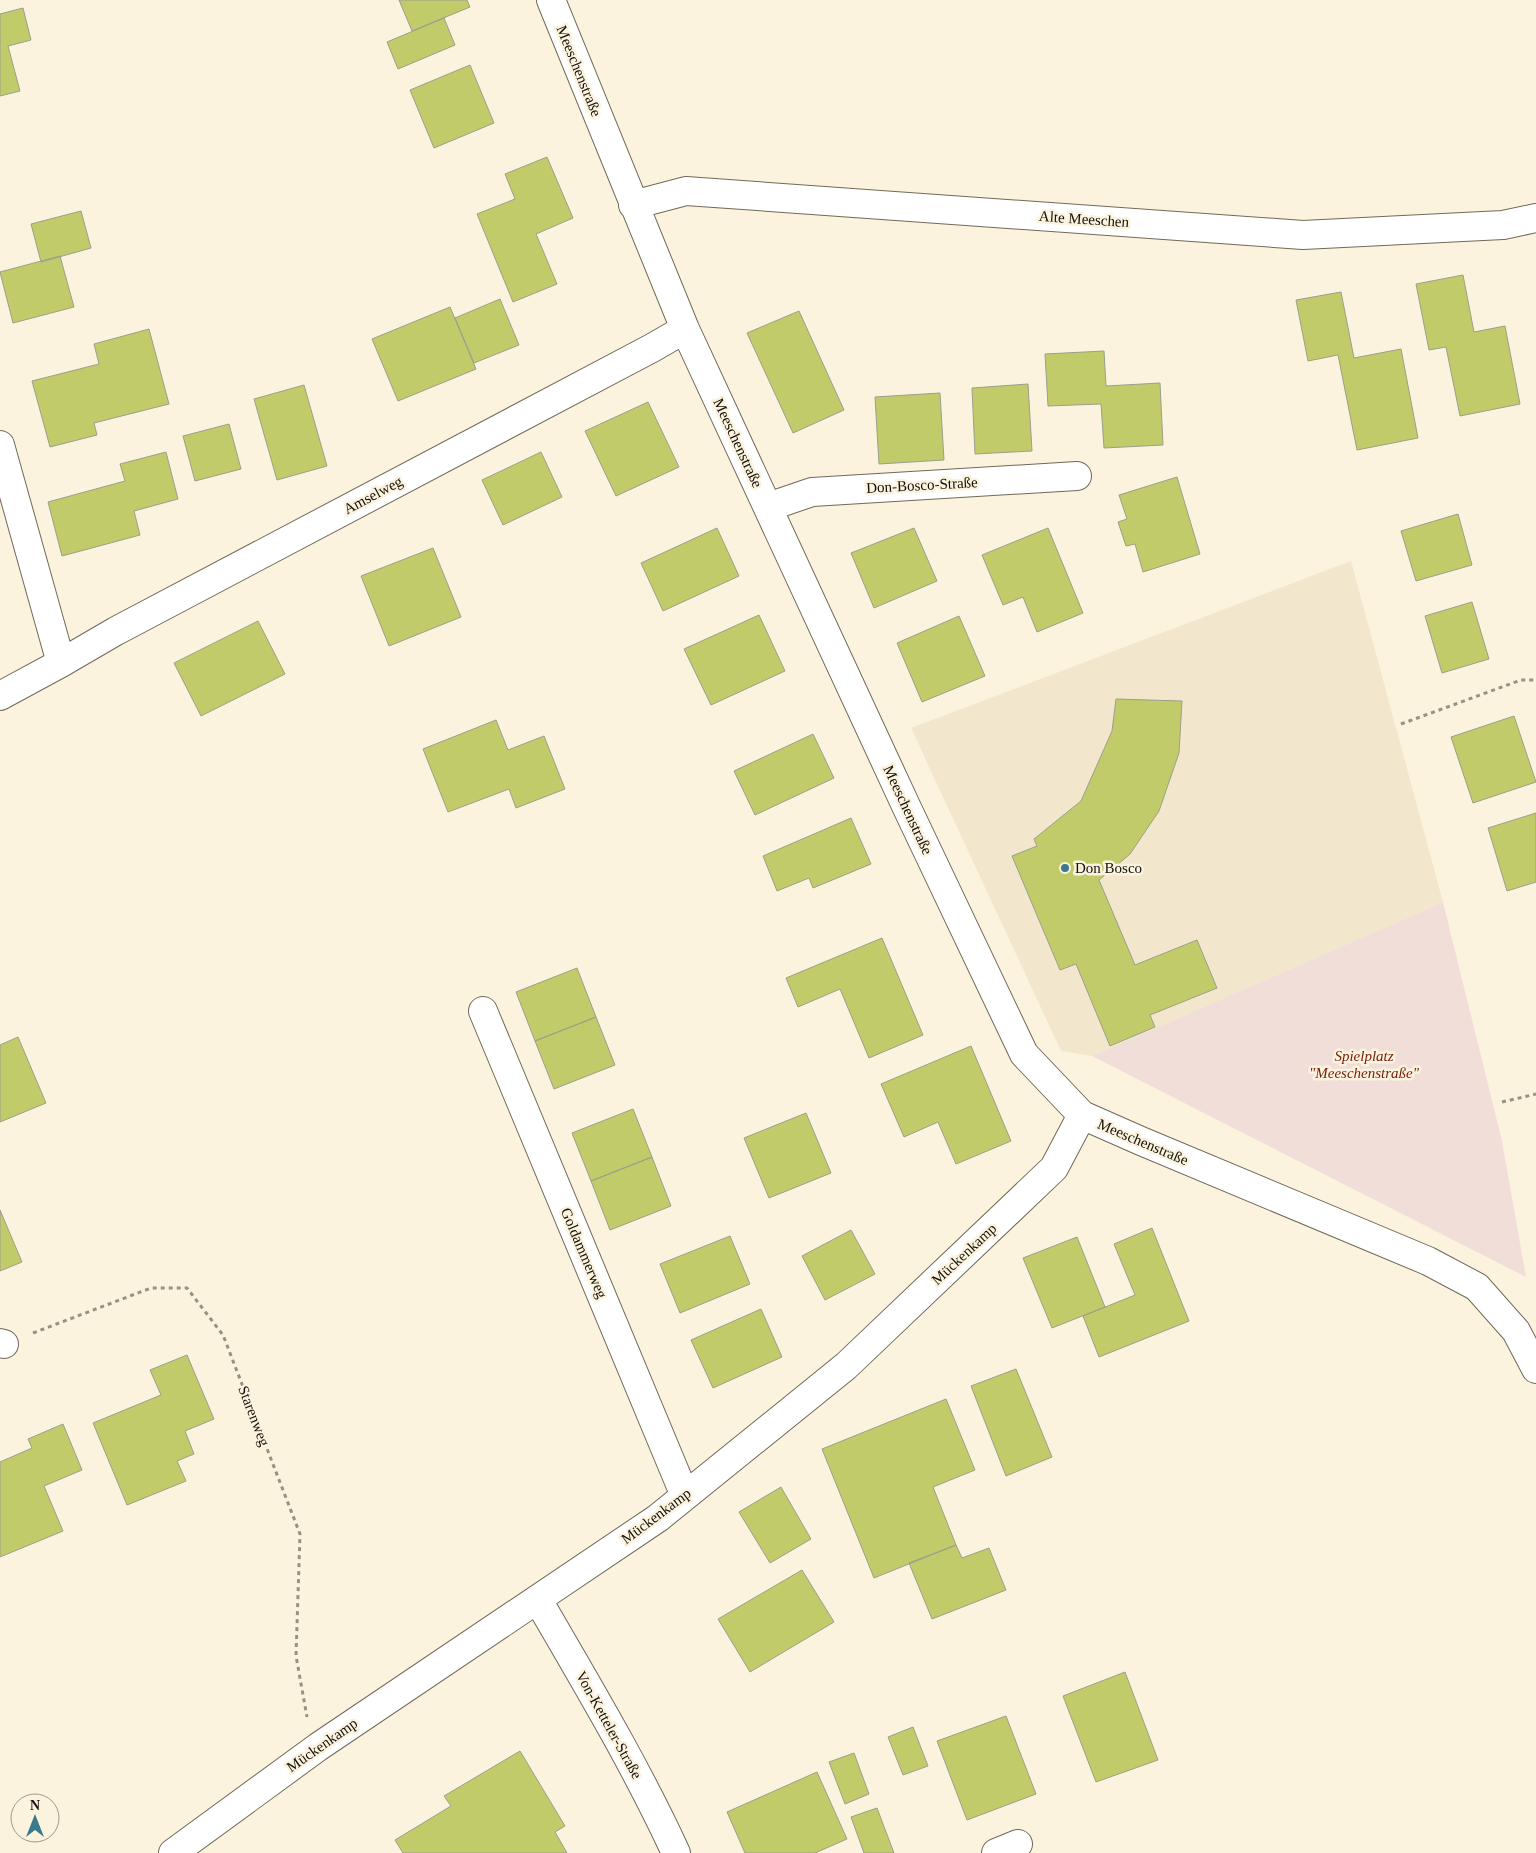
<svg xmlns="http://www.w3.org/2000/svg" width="1536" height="1853" font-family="Georgia,serif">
<rect width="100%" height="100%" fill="#fcf3df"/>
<!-- built -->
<path fill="#f2e7cc" d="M1351 561 1443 902 1092 1056 1061 1051 911 728Z"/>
<!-- green -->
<path fill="#f2ded9" d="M1443 902 1502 1141 1526 1277 1092 1056Z"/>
<!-- building -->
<path fill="#c1cb69" stroke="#9c9f8b" d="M399 0H467L470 7 412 31Z
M23 8 31 40 8 46 20 91 0 96V14Z
M444 18 455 45 398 69 387 42Z
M470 65 494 123 434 148 410 90Z
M547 157 573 218 536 234 557 284 513 302 477 214 515 199 505 174Z
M81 211 91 248 41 262 31 224Z
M60 256 74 307 13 323 0 272Z
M1463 275 1474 332 1505 326 1520 404 1460 416 1446 347 1429 350 1416 284Z
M1341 292 1354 358 1401 349 1418 438 1357 450 1338 355 1308 361 1296 300Z
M500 299 519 345 474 363 455 318Z
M450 307 476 369 398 401 372 339Z
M799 311 844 410 793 433 747 333Z
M149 329 169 404 94 423 97 435 50 447 32 381 99 364 94 344Z
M1104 351 1106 386 1160 383 1163 445 1104 448 1101 404 1048 406 1045 354Z
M1028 384 1032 451 975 454 972 388Z
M304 385 327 466 277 480 254 399Z
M940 393 944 460 879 464 875 397Z
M648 402 679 467 616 496 585 431Z
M229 424 241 469 195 481 183 436Z
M166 452 178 499 134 511 140 535 62 556 48 502 125 481 120 464Z
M541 452 562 497 503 525 482 480Z
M1177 477 1200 554 1143 572 1135 544 1126 546 1118 522 1127 519 1119 495Z
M1458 514 1472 565 1416 581 1401 531Z
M717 528 739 576 663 611 641 563Z
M914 528 937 581 874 608 851 553Z
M1048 528 1083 613 1037 632 1023 597 1003 605 982 555Z
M433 548 461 617 389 646 361 576Z
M1472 602 1489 659 1442 673 1425 616Z
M759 615 785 671 711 705 684 649Z
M959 616 985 676 922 702 897 643Z
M258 621 285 674 201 716 174 663Z
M1116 699 1182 701 1179 753 1159 811 1130 854 1099 880 1135 965 1197 940 1217 988 1150 1015 1155 1027 1110 1046 1076 964 1060 970 1012 856 1037 846 1034 839 1081 801 1112 731Z
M1514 716 1536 782 1473 803 1451 737Z
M496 720 508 750 544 736 565 789 516 808 509 789 448 812 423 749Z
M813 734 834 778 755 815 734 771Z
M1536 813V882L1507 891 1488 828Z
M851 818 871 864 813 888 809 878 777 891 763 856Z
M882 938 923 1035 869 1058 840 989 798 1007 786 978Z
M577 968 596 1017 535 1041 516 992Z
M596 1017 615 1065 554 1089 535 1041Z
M18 1037 46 1103 0 1122V1045Z
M971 1046 1011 1141 956 1164 938 1122 904 1137 881 1084Z
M633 1109 652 1157 591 1181 572 1133Z
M806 1113 831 1173 769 1198 744 1138Z
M652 1157 671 1206 610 1230 591 1181Z
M0 1210 22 1262 0 1271Z
M1152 1228 1189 1321 1099 1357 1083 1316 1135 1295 1114 1244Z
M851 1230 875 1274 825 1300 802 1256Z
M730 1236 750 1284 680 1313 660 1264Z
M1077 1237 1105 1307 1052 1328 1023 1258Z
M761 1309 782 1357 713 1388 691 1340Z
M187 1355 214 1419 185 1431 194 1454 177 1461 186 1481 127 1505 93 1423 161 1395 150 1370Z
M1016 1369 1052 1457 1006 1476 971 1386Z
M946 1399 975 1470 933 1487 956 1545 874 1578 822 1449Z
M63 1424 82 1470 44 1486 63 1531 0 1557V1462L32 1448 28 1439Z
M781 1487 811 1539 770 1563 739 1512Z
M956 1545 962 1558 989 1548 1006 1590 932 1619 909 1563Z
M802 1570 834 1622 750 1672 718 1619Z
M1125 1672 1158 1760 1096 1782 1063 1696Z
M1006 1716 1036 1794 967 1820 937 1741Z
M913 1727 928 1766 903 1775 888 1737Z
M520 1751 565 1826 555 1832 567 1853H403L395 1840 451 1806 444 1796Z
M854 1753 869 1794 845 1804 829 1762Z
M817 1772 847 1839 815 1853H745L727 1812Z
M877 1808 894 1853H864L851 1817Z"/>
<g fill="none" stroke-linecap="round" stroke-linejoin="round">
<!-- street casing -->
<g stroke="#716958" stroke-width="30">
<path id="street" d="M551 0 685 329 907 808 1024 1054 1082 1115 1141 1141 1428 1261 1477 1287 1516 1331 1536 1369
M633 205 686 191 1303 235 1503 225 1536 218
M0 445 61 663 116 631 652 348 685 329
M768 507 812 492 1077 476
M0 696 61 663
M483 1011 685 1496
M0 1343 4 1344
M538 1600C586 1683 636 1766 676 1853
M173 1853 318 1747 658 1518 846 1366 1054 1168 1082 1115
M996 1853 1018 1844"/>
</g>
<!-- path -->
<path stroke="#979183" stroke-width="3" stroke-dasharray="4 4" stroke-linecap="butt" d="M1401 724 1521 680H1536
M1502 1102 1536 1094
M33 1333 151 1288H187L223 1335 300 1534 296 1656 307 1717"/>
<!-- street -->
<use href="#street" stroke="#fff" stroke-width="28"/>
</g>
<!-- markers -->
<circle fill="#397a8d" stroke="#fcf3df" stroke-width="2" cx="1065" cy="868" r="5"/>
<g text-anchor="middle" stroke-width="5" stroke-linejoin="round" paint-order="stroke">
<!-- street labels -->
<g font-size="15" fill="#14110a" stroke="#fcf3df">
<text transform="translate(579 71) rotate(68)" y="5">Meeschenstraße</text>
<text transform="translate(1084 219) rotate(4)" y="5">Alte Meeschen</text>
<text transform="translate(738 443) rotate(65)" y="5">Meeschenstraße</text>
<text transform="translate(922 485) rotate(-3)" y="5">Don-Bosco-Straße</text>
<text transform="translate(373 495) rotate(-28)" y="5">Amselweg</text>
<text transform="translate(908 810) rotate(65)" y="5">Meeschenstraße</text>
<text transform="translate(1143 1142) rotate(23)" y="5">Meeschenstraße</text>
<text transform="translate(584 1253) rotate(67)" y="5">Goldammerweg</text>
<text transform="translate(964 1254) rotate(-43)" y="5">Mückenkamp</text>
<text transform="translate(254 1416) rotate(69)" y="5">Starenweg</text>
<text transform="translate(656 1516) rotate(-37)" y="5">Mückenkamp</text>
<text transform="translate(609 1725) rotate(61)" y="5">Von-Ketteler-Straße</text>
<text transform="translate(322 1745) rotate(-35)" y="5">Mückenkamp</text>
</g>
<!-- poi labels -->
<g font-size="15" fill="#14110a" stroke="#fcf3df" text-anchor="start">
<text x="1075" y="873">Don Bosco</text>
</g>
<!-- park labels -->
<g font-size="15" font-style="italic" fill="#731d09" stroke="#fcf3df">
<text x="1364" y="1061">Spielplatz<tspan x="1364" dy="17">"Meeschenstraße"</tspan></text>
</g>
</g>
<!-- north arrow -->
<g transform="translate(35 1818)"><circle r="24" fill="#fcf3df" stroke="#9f998a"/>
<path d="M0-4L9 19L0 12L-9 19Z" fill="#397a8d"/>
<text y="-8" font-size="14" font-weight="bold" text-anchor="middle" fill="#14110a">N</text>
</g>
</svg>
